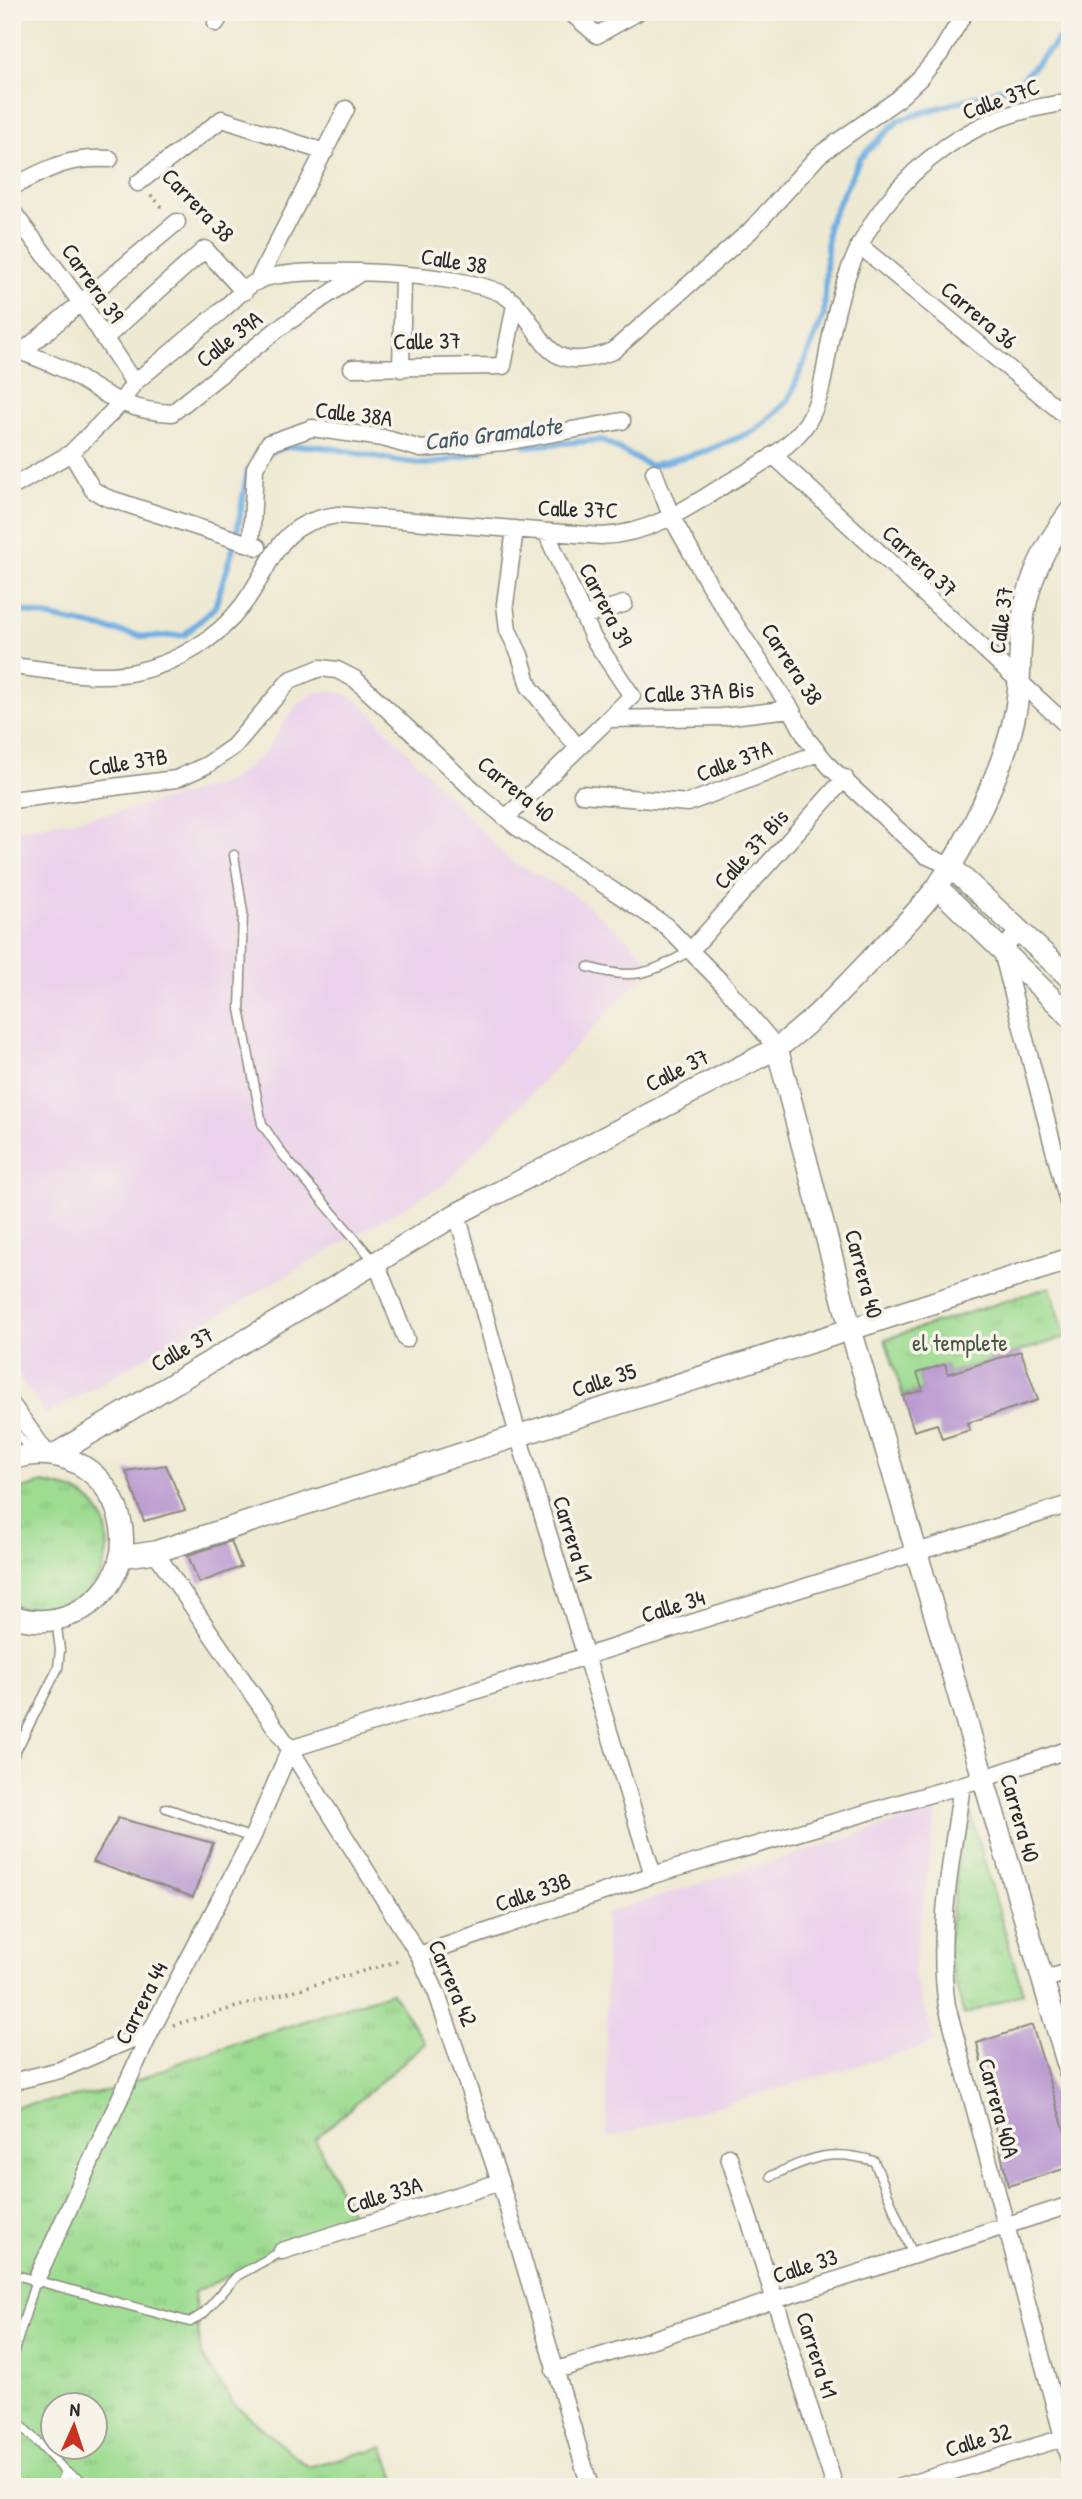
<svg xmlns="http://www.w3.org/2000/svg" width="1082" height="2499" font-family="'Patrick Hand',sans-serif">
<defs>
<pattern id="park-tufts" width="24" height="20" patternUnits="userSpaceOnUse" patternTransform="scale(1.75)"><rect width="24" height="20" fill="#9ddc91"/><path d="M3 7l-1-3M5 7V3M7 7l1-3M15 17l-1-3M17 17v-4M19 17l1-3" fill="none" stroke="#87bd7d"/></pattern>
</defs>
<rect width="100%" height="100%" fill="#f7f3e8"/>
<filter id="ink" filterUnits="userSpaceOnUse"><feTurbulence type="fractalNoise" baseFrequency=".0143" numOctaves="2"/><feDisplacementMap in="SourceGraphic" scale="14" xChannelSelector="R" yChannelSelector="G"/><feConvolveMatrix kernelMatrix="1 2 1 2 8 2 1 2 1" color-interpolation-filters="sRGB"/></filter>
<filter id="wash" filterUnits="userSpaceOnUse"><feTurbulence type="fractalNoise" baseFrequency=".00686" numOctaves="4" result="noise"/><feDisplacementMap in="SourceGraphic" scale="28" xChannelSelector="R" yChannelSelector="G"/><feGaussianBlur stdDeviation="1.57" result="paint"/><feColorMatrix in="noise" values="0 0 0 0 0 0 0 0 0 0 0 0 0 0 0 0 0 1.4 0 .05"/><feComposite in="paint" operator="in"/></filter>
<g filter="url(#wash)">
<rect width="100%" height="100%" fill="#eee9d2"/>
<!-- built -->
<path fill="#ebd1eb" d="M331 690 349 695 365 707 510 861 570 892 629 940 653 965 446 1183 46 1415 12 1367V831L128 810 228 782 263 755 296 706 314 693Z
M937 1810 913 1973 935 2043 607 2138 606 1913Z"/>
<!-- park -->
<path fill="url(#park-tufts)" stroke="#64845e" stroke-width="2" fill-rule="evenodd" d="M1050 1287 1066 1337 948 1374 945 1365 918 1374 923 1390 903 1396 885 1339Z
M43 1483C53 1486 65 1487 74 1491 137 1518 103 1621 38 1610 29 1609 19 1609 12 1603V1492Z
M966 1799 1023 1993 964 2015 947 1953Z
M392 1992 425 2043 315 2139 354 2218 194 2292 201 2355 234 2404 308 2467 383 2447 399 2487H12V2107L111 2091 186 2060ZM52 2404H94V2446H52Z"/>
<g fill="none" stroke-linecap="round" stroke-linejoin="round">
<!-- stream -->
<path stroke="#70aee2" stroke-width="6" d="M525 446 602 440 650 466 706 451 754 431 788 401 824 315 828 225 860 158 899 120 1017 84 1070 28
M268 453C311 432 376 463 424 464 443 464 465 455 483 451
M12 609 146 637 184 635 215 607 236 538 248 469"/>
</g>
<g id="blocks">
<!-- building -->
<path fill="#b896d0" d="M1021 1351 1038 1400 967 1423 970 1430 942 1439 937 1424 914 1431 903 1396 923 1390 917 1373 945 1364 948 1374Z
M166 1465 185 1510 144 1521 126 1471Z
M231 1541 241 1567 199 1583 188 1555Z
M118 1818 213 1843 193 1897 93 1862Z
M1032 2025 1070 2148V2167L1008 2186 977 2043Z"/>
</g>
</g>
<g filter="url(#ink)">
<use href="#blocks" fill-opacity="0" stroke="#8c8a7e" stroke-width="2"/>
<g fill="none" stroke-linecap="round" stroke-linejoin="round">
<!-- lane casing -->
<g stroke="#8c8a7e" stroke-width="11">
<path id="lane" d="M234 855 243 912 240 1009 262 1124 284 1156 375 1262
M588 967C632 981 652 974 691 950
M12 1428 32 1452
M12 1759 58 1668 60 1650 56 1620
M166 1808 252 1838
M771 2176C811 2158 830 2148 874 2161L913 2255
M12 2274 190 2322 203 2314 237 2276 282 2251
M12 2358 36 2280
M12 2407 17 2421 66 2472 59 2487
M66 2472 93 2487"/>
</g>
<!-- street casing -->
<g stroke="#8c8a7e" stroke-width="19">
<path id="street" d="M570 12 597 35 638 12
M216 23 223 12
M138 183 222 119 325 152
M12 187C49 168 67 157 110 159
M12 211 82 304 134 383
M859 245 1070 419
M257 282 346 109
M104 339 205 249 244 292
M12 348C29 355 47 361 63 369 105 393 120 410 172 413L278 329 360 273
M22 352 177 222
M352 368 503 366 515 305
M401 369 403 276
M71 453 93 490 105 497 258 547
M773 455 1070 728
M654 472 672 518 710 586 791 709 807 739 830 767 925 855 950 866
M12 487 71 453 120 404 134 383C163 359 191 336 220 312 232 302 244 288 257 281 293 263 470 273 504 295 547 322 535 381 613 351L750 231 819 155 898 99 920 78 940 54 965 12
M515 529 505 604 508 630 520 655 529 686 578 748
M251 544 255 468 269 443 312 428 383 438 421 449 505 442 622 421
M583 616 624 604
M12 666C52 670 96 680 135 672 177 663 216 640 242 606 275 563 274 523 338 515L601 536C647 534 680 513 718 489 747 471 787 453 807 423 824 396 825 362 832 331 841 286 857 241 885 205 919 160 969 125 1023 111 1038 106 1056 106 1070 100
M608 719 722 717 791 709
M582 794 688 803 818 753
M12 800 176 779 207 765 234 746 290 680 320 668 337 670 355 679 482 798 517 827 666 926 724 985 777 1048
M506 818 632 696 593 638 546 532
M1017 932 1002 952 1070 1210
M691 950 845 778
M457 1214 518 1435 653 1875
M377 1265 406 1339
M12 1405 48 1455
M155 1552 290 1749 419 1955 437 1994 500 2182 590 2487
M962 1785C952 1858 936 1932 947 2006L1070 2463
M419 1955 653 1875 982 1779 1070 1749
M1041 1980 1070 1972
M12 2082 60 2070 151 2031
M729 2157 835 2487
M282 2251 500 2182
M36 2280 151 2031 252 1838 290 1749 1070 1504
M554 2371 1070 2205
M900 2487 1070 2436"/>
</g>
<!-- secondary casing -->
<g stroke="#8c8a7e" stroke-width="24">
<path id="secondary" d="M950 866 1070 978
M937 887 1070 1016
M777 1048 850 1327 1070 2072
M54 1455 457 1214 777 1048C815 1020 845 987 877 953 898 932 920 910 938 886 966 845 1002 771 1013 723 1022 687 1018 663 1022 628 1026 584 1043 547 1070 512
M12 1459C112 1427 168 1567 75 1613 55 1622 33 1623 12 1616
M121 1557 155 1552 1070 1259"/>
</g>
<!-- path -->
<path stroke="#8c8a7e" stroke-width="3.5" stroke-dasharray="2 5" stroke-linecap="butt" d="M151 195 165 210
M173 2025 402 1960"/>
<!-- lane -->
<use href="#lane" stroke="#fff" stroke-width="8"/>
<!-- street -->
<use href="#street" stroke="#fff" stroke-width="16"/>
<!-- secondary -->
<use href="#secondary" stroke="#fff" stroke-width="21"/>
</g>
</g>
<g text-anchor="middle" stroke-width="7" stroke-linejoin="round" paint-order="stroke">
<!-- street labels -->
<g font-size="23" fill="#2b2b2b" stroke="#f7f3e8">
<text transform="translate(1001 99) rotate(-20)" y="8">Calle 37C</text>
<text transform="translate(198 205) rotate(46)" y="8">Carrera 38</text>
<text transform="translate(454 261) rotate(9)" y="8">Calle 38</text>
<text transform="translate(93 283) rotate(55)" y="8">Carrera 39</text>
<text transform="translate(979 315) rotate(40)" y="8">Carrera 36</text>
<text transform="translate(229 339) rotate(-38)" y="8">Calle 39A</text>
<text transform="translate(427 341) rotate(-1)" y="8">Calle 37</text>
<text transform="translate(354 414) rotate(7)" y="8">Calle 38A</text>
<text transform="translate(578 509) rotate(2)" y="8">Calle 37C</text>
<text transform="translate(920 561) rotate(43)" y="8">Carrera 37</text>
<text transform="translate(606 605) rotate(63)" y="8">Carrera 39</text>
<text transform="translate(1001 620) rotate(-83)" y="8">Calle 37</text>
<text transform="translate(792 664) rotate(57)" y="8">Carrera 38</text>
<text transform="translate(699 692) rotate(-3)" y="8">Calle 37A Bis</text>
<text transform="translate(734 761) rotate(-21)" y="8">Calle 37A</text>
<text transform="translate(128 762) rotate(-9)" y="8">Calle 37B</text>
<text transform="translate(516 789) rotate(39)" y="8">Carrera 40</text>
<text transform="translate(751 849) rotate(-48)" y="8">Calle 37 Bis</text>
<text transform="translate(677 1070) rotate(-27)" y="8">Calle 37</text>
<text transform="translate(864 1274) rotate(75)" y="8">Carrera 40</text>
<text transform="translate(182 1349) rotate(-30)" y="8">Calle 37</text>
<text transform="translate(604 1380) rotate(-18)" y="8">Calle 35</text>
<text transform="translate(573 1539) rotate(73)" y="8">Carrera 41</text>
<text transform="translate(673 1606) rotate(-17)" y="8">Calle 34</text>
<text transform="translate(1020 1818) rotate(74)" y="8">Carrera 40</text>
<text transform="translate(533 1892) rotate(-19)" y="8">Calle 33B</text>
<text transform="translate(453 1983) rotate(67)" y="8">Carrera 42</text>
<text transform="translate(141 2003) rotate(-63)" y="8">Carrera 44</text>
<text transform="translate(999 2108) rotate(75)" y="8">Carrera 40A</text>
<text transform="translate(384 2195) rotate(-17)" y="8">Calle 33A</text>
<text transform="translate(805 2266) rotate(-18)" y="8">Calle 33</text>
<text transform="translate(817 2355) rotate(72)" y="8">Carrera 41</text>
<text transform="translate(978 2440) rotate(-17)" y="8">Calle 32</text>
</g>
<!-- park labels -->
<g font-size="23" fill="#485744" stroke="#f7f3e8">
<text x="960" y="1351">el templete</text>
</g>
<!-- water labels -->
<g font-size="24" font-style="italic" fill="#43596b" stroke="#f7f3e8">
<text transform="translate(493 434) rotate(-7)" y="8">Caño Gramalote</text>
</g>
</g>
<!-- margin -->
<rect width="1082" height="2499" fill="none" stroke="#f7f3e8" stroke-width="42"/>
<!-- north arrow -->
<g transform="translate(74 2426) rotate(3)"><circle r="33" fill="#f7f3e8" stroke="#a5a39c" stroke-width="2"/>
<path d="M0-5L12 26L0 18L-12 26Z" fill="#c8321e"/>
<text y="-10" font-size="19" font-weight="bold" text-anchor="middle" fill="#2b2b2b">N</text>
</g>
</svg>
